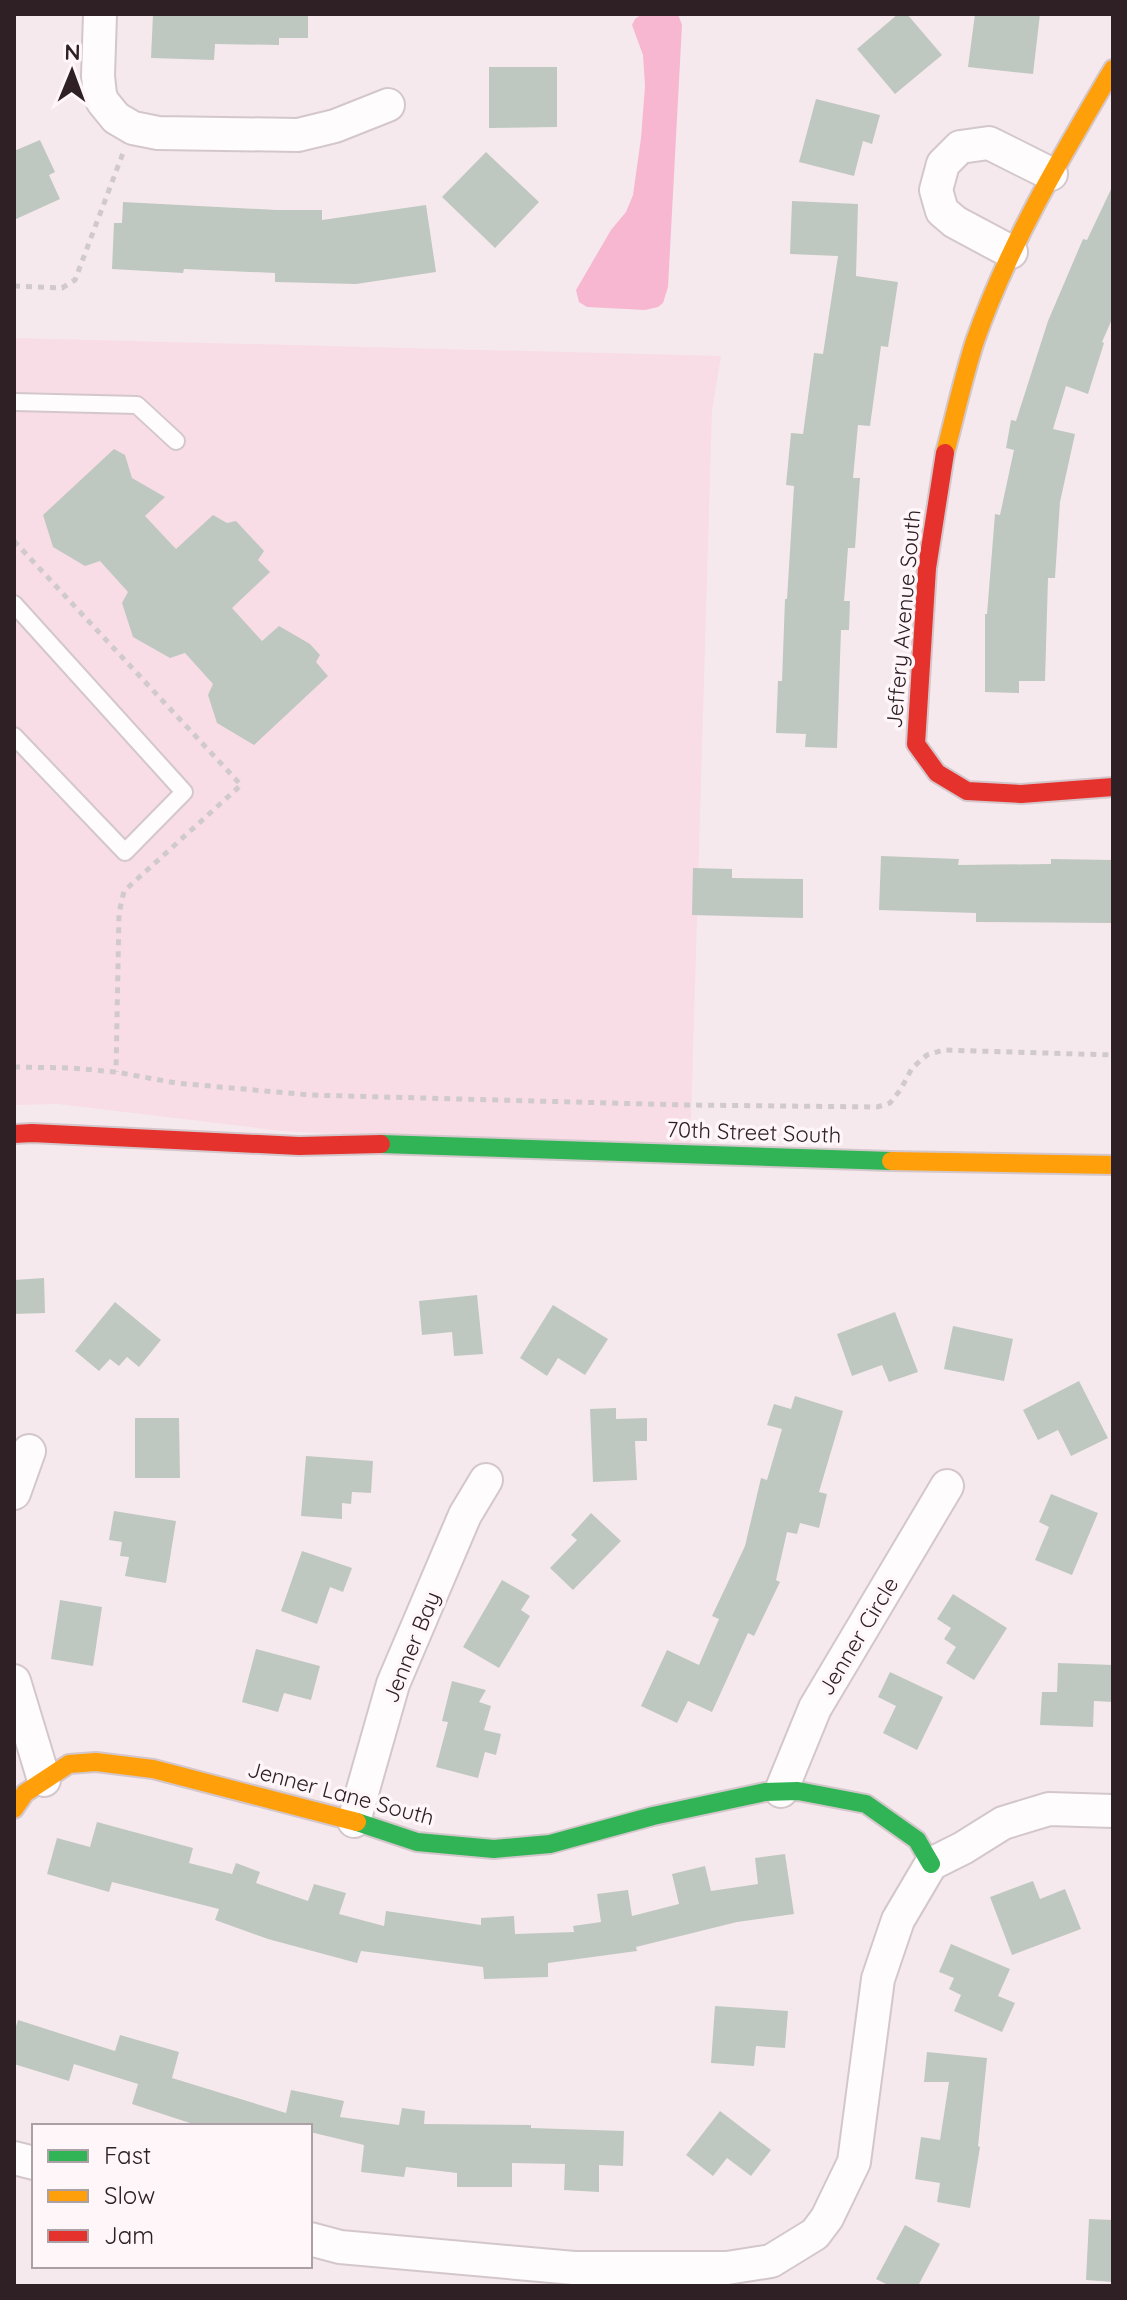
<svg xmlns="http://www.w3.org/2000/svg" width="1127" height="2300" font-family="Quicksand,sans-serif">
<rect width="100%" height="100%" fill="#f6e9ed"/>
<!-- built -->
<path fill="#f8dde6" d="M14 338 721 356 712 411 690 1155 282 1131 58 1104 14 1105Z"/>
<!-- water -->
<path fill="#f7b7d0" d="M642 14H678L682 25 668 287 663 303 658 307 645 310 587 307 579 302 576 290 611 230 626 212 633 195 641 138 645 86 643 55 632 25 635 19Z"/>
<!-- building -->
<path fill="#bec8c0" d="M153 14H308V38H279V45L215 44 214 60 151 58Z
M898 14H907L942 55 895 94 857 49Z
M975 14H1040L1033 74 968 67Z
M489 67H557V127L489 128Z
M816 99 880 115 872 144 863 141 854 176 799 162Z
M40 140 55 172 49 175 60 199 14 220V151Z
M486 152 539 202 495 248 442 197Z
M1113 185V317L1102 342 1104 343 1088 394 1066 386 1053 429 1075 434 1060 502 1055 578H1048L1045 681H1019V693L985 692V614H987L995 514 1000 515 1014 450 1006 448 1011 420 1016 421 1048 321 1083 239 1087 240Z
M792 201 858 204 856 276 898 282 888 347 881 346 870 426 858 425 853 478H860L855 548H848L844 601H850L849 630H841L837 748 805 747 806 734 776 733 778 681H782L785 599H787L794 486 786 485 791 433 803 434 814 353 823 354 838 256 790 254Z
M123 202 277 210H322V220L426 205 436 272 356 284 275 282V273L184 269 183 273 112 269 114 223H122Z
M114 449 125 455 132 478 165 497 145 516 176 549 213 515 227 523 236 521 264 551 258 560 270 572 232 608 262 641 279 626 310 644 320 655 316 662 328 676 254 745 217 723 208 695 213 684 185 653 170 658 133 637 122 603 128 592 100 561 85 566 53 547 43 515Z
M881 856 959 859 958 865 1051 864V859L1113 860V923L976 922V913L879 910Z
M693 868 732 869V878L803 879V918L692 915Z
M44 1278 45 1313 14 1314V1280Z
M477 1295 483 1354 454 1356 452 1332 422 1335 419 1301Z
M115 1302 161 1340 139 1367 127 1357 119 1366 110 1359 99 1371 75 1351Z
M553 1305 608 1339 585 1375 558 1358 547 1376 520 1358Z
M895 1312 918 1372 889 1382 882 1365 852 1376 837 1334Z
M953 1326 1013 1339 1004 1381 944 1369Z
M1079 1381 1108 1438 1071 1456 1058 1430 1038 1440 1023 1410Z
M795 1396 843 1411 819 1492 827 1494 819 1528 800 1523 797 1534 787 1532 776 1580 780 1582 754 1636 748 1633 712 1712 688 1701 677 1723 641 1706 667 1650 699 1665 719 1619 712 1616 745 1546 761 1478 767 1480 782 1429 767 1425 774 1404 791 1409Z
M616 1408V1419L647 1418V1441H635L637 1480 593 1482 590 1409Z
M135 1418H179L180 1478H135Z
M306 1456 373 1461 371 1493 352 1492 351 1504 342 1503V1519L301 1516Z
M1051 1494 1098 1513 1072 1575 1035 1560 1049 1527 1039 1522Z
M114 1511 176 1521 166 1583 125 1576 129 1557 120 1556 122 1542 109 1540Z
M591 1513 621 1541 573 1590 550 1568 577 1540 571 1535Z
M302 1551 352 1568 343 1592 330 1587 317 1624 281 1611Z
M502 1580 530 1596 521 1610 530 1616 499 1668 463 1647Z
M953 1594 1007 1628 974 1680 946 1663 956 1647 944 1639 951 1628 937 1619Z
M60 1600 102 1607 93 1666 51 1659Z
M256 1649 320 1666 311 1700 284 1693 278 1712 242 1702Z
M1058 1663 1113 1665V1702L1094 1701 1093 1727 1040 1725 1042 1692H1057Z
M890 1672 943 1697 917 1750 883 1733 896 1706 878 1697Z
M452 1681 486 1690 479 1702 491 1706 484 1730 501 1734 496 1755 485 1752 478 1778 436 1767 448 1722 442 1721Z
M97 1822 193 1848 189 1863 232 1874 236 1863 260 1872 256 1883 308 1901 314 1884 346 1893 339 1914 384 1926 386 1911 481 1925V1918L514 1916 515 1934 574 1932 573 1926 601 1922 597 1894 628 1890 632 1916 679 1904 672 1874 705 1866 711 1891 758 1884 755 1858 785 1854 794 1914 737 1922 636 1947 637 1951 548 1963V1977L484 1979 483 1967 361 1951 357 1963 268 1939 215 1920 219 1909 112 1882 109 1892 47 1874 57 1838 90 1847Z
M1033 1881 1040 1899 1065 1889 1081 1929 1012 1955 990 1897Z
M951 1944 1010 1969 998 1996 1015 2003 1002 2032 954 2011 961 1995 949 1989 954 1978 939 1972Z
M715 2006 788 2011 785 2048 756 2046 754 2066 711 2063Z
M18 2020 115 2051 120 2035 179 2052 172 2078 286 2113 291 2090 344 2101 340 2117 399 2125 402 2108 425 2111 424 2124 531 2125V2128L624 2131 623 2166 599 2165V2192L564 2190 565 2164 512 2163V2187H457V2173L406 2167 404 2177 361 2172 364 2145 310 2132V2126H199L132 2104 138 2084 74 2064 69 2081 14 2064V2033Z
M927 2052 987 2058 978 2146 980 2147 970 2208 937 2202 940 2183 915 2179 921 2137 940 2140 949 2082H924Z
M720 2111 771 2150 751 2176 727 2158 713 2176 686 2155Z
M1089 2219 1113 2220V2282L1086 2280Z
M905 2225 940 2244 918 2286H890L876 2279Z"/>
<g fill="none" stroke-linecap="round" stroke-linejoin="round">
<!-- lane casing -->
<g stroke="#d4c7cb" stroke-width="20">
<path id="lane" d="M14 402 137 405 176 441
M14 604 184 792 125 852 14 736"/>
</g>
<!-- street casing -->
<g stroke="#d4c7cb" stroke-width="36">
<path id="street" d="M100 14 98 76 100 95 103 102 116 118 133 128 158 133 298 135 335 126 388 105
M1011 252 955 222 942 211 936 190 943 164 960 147 989 143 1051 174
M14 1493 29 1451
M14 1681 44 1780
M781 1791 815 1708 947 1486
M354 1821 393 1684 465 1515 486 1480
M14 2158 34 2163
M310 2239 340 2247 574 2268H727L771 2261 815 2234 827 2218 854 2162 878 1979 898 1920 931 1864 963 1848 1003 1823 1049 1809 1113 1811"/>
</g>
<!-- fast casing -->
<g stroke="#d4c7cb" stroke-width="22">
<path id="fast" d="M381 1144 891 1161
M357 1822 417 1842 494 1849 550 1844 653 1816 765 1792 798 1791 866 1804 917 1840 931 1864"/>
</g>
<!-- slow casing -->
<g stroke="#d4c7cb" stroke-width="22">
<path id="slow" d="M945 453C955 416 963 378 975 341 1009 244 1061 157 1113 69
M891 1161 1113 1165
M14 1809 25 1793 69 1764 96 1762 153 1769 357 1822"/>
</g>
<!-- jam casing -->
<g stroke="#d4c7cb" stroke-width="22">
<path id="jam" d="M945 453 927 568 916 744 937 773 967 791 1021 794 1113 787
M14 1134 32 1133 299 1146 381 1144"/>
</g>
<!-- path -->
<path stroke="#d1cacd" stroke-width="5" stroke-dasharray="6 6" stroke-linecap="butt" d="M14 286 62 288 75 280 123 153
M14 541 241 785 124 891 119 913 116 1072
M14 1067 72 1068 116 1072 176 1083 310 1095 685 1105 877 1107 890 1103 901 1089 912 1068 927 1055 943 1050 1113 1055"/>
<!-- lane -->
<use href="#lane" stroke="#fefcfc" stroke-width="16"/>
<!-- street -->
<use href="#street" stroke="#fefcfc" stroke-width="32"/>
<!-- fast -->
<use href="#fast" stroke="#30b455" stroke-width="18"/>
<!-- slow -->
<use href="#slow" stroke="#ff9f0a" stroke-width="18"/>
<!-- jam -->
<use href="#jam" stroke="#e5322d" stroke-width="18"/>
</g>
<g text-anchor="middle" stroke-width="7" stroke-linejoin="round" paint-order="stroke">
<!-- street labels -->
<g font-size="22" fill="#2f2026" stroke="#fef6f9">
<text transform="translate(903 619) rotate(-85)" y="8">Jeffery Avenue South</text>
<text transform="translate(754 1132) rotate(2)" y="8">70th Street South</text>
<text transform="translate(858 1636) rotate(-59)" y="8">Jenner Circle</text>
<text transform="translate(411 1647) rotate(-68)" y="8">Jenner Bay</text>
<text transform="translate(341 1793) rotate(15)" y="8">Jenner Lane South</text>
</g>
</g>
<!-- border -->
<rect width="1127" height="2300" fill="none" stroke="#2f2026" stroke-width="32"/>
<!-- legend -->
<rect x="32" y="2124" width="280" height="144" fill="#fef6f9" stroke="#aba0a5" stroke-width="2"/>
<rect x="48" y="2150" width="40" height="12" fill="#30b455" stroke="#aba0a5" stroke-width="2"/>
<text x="104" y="2164" font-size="24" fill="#2f2026">Fast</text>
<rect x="48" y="2190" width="40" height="12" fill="#ff9f0a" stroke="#aba0a5" stroke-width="2"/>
<text x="104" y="2204" font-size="24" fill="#2f2026">Slow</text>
<rect x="48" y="2230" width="40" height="12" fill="#e5322d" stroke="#aba0a5" stroke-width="2"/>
<text x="104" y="2244" font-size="24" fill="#2f2026">Jam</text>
<!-- north arrow -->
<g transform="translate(72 72) rotate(1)" stroke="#fef6f9" stroke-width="6" paint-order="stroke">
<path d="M0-6L14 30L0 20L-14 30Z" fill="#2f2026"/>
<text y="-12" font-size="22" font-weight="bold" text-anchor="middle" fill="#2f2026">N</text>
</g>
</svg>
